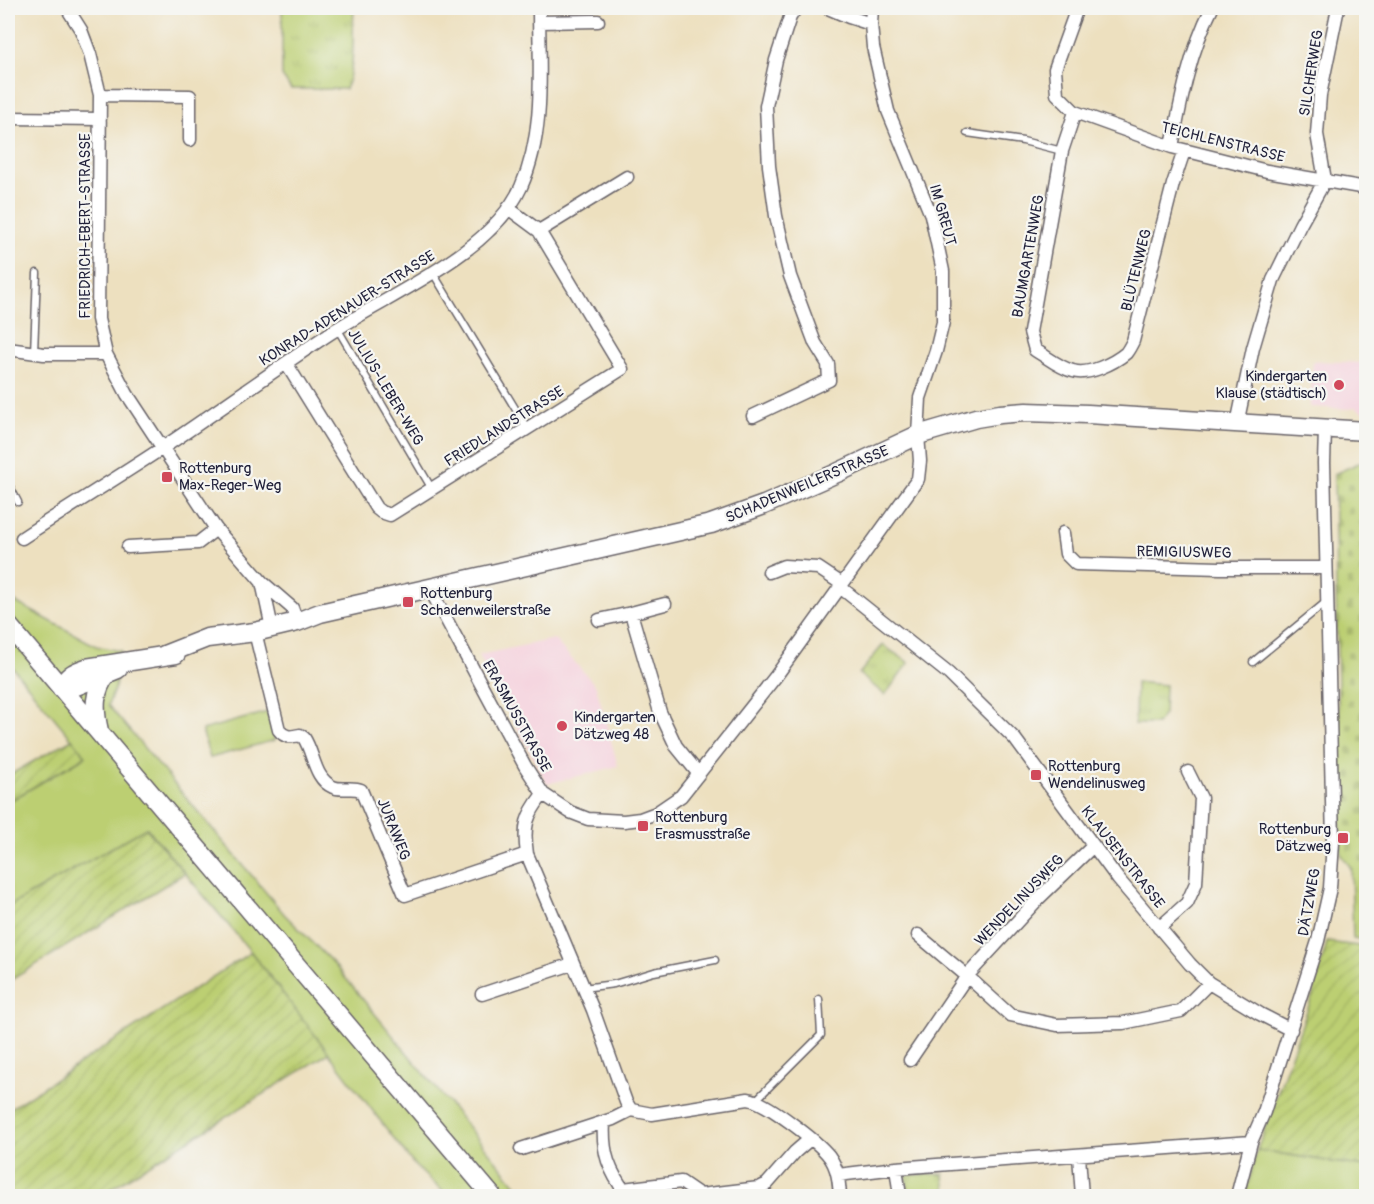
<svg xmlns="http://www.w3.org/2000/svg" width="1374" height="1204" font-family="Pangolin,sans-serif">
<defs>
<pattern id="cemetery-stones" width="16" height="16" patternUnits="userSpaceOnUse" patternTransform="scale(1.5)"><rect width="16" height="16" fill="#bccf72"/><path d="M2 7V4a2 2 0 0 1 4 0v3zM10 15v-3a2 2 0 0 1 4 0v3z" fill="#a1b164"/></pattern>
<pattern id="park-tufts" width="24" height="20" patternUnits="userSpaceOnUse" patternTransform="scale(1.5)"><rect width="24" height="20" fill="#bccf72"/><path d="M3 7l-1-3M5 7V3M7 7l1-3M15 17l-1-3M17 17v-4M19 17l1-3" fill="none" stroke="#a1b164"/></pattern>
<pattern id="garden-furrows" width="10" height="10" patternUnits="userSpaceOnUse" patternTransform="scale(1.5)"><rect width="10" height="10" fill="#bccf72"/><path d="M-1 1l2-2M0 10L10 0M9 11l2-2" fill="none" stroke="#a1b164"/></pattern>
</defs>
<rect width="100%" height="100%" fill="#f6f6f2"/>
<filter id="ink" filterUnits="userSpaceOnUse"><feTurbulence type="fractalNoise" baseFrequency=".0167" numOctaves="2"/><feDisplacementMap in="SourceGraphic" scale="12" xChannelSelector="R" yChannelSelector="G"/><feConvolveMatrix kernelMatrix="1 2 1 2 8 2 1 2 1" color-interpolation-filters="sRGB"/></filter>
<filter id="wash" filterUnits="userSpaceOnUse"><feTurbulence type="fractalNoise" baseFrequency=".008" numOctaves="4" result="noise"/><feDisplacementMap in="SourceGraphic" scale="24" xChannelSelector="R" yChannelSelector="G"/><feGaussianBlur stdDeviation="1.35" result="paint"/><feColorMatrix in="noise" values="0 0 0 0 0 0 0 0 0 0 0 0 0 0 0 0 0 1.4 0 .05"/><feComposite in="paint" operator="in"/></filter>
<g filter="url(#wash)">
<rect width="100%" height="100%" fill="#ede0bf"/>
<!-- built -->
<path fill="#f5cfdc" d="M1313 361 1366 363V414L1355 407 1350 409 1310 407Z
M554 639 596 686 618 766 547 784 479 655Z"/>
<!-- grass -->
<path fill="#bccf72" stroke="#6f7856" stroke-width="1.5" d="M8 598 96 646 121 651 115 687 108 705 285 915 333 963 525 1196H448L415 1166 251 952 147 828 8 907V802L86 756 8 662Z
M268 712 275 740 210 758 202 730Z
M1257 1150 1366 1167V1196H1245Z"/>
<!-- cemetery -->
<path fill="url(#cemetery-stones)" stroke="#6f7856" stroke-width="1.5" d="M1366 460V940L1353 938 1351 868 1341 854 1334 474Z"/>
<!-- park -->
<path fill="url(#park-tufts)" stroke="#6f7856" stroke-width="1.5" d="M282 8H354C352 33 356 67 345 89H291L282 76Z
M883 645 909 663 885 695 859 674Z
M1136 682 1165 685 1164 714 1157 724H1135Z
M944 1174 946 1196H909L906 1175Z"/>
<!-- garden -->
<path fill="url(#garden-furrows)" stroke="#6f7856" stroke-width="1.5" d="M72 739 86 756 8 802V776Z
M146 828 185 873 8 982V907Z
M1327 942 1366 947V1167L1257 1150 1313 994Z
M251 952 329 1053 99 1196H8V1110Z"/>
</g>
<g filter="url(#ink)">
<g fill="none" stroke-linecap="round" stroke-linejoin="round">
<!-- lane casing -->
<g stroke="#696469" stroke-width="9">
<path id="lane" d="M967 133 1023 141 1062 151
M8 198 9 118
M433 273 527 428
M337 328 432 489
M34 353 37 273
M8 483 18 502
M1253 662 1326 602
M583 988 614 984 654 972 715 960
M756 1100 821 1035 819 999"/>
</g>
<!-- street casing -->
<g stroke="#696469" stroke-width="15">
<path id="street" d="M67 8 81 30 90 54 100 95 98 319 106 354 127 394 216 529 262 582 292 608 297 622
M828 8 849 17 871 24
M1077 8 1055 69 1057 94 1075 112 1172 147 1267 171 1366 188
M539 22 598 21
M100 95 190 96V140
M1075 112 1062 151 1030 332 1035 350C1047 357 1060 368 1073 371 1088 376 1114 363 1126 353 1129 349 1131 345 1133 341L1173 184 1184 151
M8 118 100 119
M1172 147C1181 99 1190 51 1212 8
M539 231 627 177
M8 349 44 354H106
M286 363 376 508 381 512 390 515 622 369 539 231 508 208
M753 416 829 380 828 364 815 343 790 276 776 216 769 166 766 106 776 60 790 17 796 8
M1237 424 1253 348 1273 280 1300 225 1325 180 1317 134 1320 95 1338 8
M1063 533 1066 554 1076 564 1220 568H1326
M22 538C69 507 117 478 164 447 219 410 273 371 329 334 389 294 490 255 521 187 546 131 539 67 539 8
M128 547 198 543 216 529
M769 572 784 566 818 568 842 584
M262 582 272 628
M840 587 949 674 1015 739 1118 879 1190 964 1209 983 1260 1014 1291 1030
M430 589 525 766 543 794 570 812 588 819 624 821 640 819 656 813 681 796 776 676 918 479 920 461 918 435 920 398 936 351 943 322V271L931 215 888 111 873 47 871 24 872 8
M665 604 631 613 660 712 676 746 698 773
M599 620 631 613
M255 632 279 730C285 738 290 737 300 735L304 738C314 753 314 779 333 787 341 791 352 786 361 790L405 895 527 854
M543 794C526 816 523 826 527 854L593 1010 626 1102 631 1110 652 1114 748 1099C766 1101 818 1142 829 1156 838 1168 839 1182 840 1196
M1159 928 1187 903 1196 883 1201 798 1188 772
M918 935 967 976 1010 1015 1057 1025 1123 1023 1181 1011 1209 983
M482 994 572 964
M910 1060 967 976 1038 899 1093 846
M604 1122C602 1153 609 1171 627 1195
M521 1149 613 1119 631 1110
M1079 1156 1082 1196
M896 1168 900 1196
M838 1175 896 1168 1251 1142
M623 1189 681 1182 700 1195 759 1188 767 1184 795 1152 810 1139
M1237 1196 1251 1142 1264 1112 1318 941 1330 888 1333 842 1324 463 1325 430"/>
</g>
<!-- secondary casing -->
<g stroke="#696469" stroke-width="21">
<path id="secondary" d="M8 625 492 1196
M164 655 207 638 255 632 297 622 320 613 711 524 764 505 837 473 918 435 976 418 1000 414 1026 412 1088 414 1366 431
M61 688C67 676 73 672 86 668L176 654
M64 691 118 669
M99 731C94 710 93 691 107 674"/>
</g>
<!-- lane -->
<use href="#lane" stroke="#fff" stroke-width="6"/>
<!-- street -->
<use href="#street" stroke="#fff" stroke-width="12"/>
<!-- secondary -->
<use href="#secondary" stroke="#fff" stroke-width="18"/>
</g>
</g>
<!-- markers -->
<g fill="#d1495b" stroke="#f6f6f2" stroke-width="2">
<circle cx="1339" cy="385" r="6"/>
<rect x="161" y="471" width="12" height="12" rx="3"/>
<rect x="402" y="596" width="12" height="12" rx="3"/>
<circle cx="562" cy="726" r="6"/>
<rect x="1030" y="769" width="12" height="12" rx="3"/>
<rect x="637" y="820" width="12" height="12" rx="3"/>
<rect x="1337" y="832" width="12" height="12" rx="3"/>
</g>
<g text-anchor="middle" stroke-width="4.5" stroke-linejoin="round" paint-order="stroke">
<!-- street labels -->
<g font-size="15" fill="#22223b" stroke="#f6f6f2">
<text transform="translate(1311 73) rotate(-81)" y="5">SILCHERWEG</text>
<text transform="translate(1223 142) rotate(14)" y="5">TEICHLENSTRASSE</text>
<text transform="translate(943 215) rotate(74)" y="5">IM GREUT</text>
<text transform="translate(85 226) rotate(-90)" y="5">FRIEDRICH-EBERT-STRASSE</text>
<text transform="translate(1028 256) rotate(-80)" y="5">BAUMGARTENWEG</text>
<text transform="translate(1136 270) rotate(-76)" y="5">BLÜTENWEG</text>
<text transform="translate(347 308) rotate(-32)" y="5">KONRAD-ADENAUER-STRASSE</text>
<text transform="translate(386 387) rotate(59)" y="5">JULIUS-LEBER-WEG</text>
<text transform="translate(504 426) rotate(-32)" y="5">FRIEDLANDSTRASSE</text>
<text transform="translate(807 484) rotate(-23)" y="5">SCHADENWEILERSTRASSE</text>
<text transform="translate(1184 552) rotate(1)" y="5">REMIGIUSWEG</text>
<text transform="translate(517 716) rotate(61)" y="5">ERASMUSSTRASSE</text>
<text transform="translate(394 829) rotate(68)" y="5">JURAWEG</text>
<text transform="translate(1123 857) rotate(52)" y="5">KLAUSENSTRASSE</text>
<text transform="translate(1019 900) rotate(-46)" y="5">WENDELINUSWEG</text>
<text transform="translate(1309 902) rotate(-80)" y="5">DÄTZWEG</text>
</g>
<!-- poi labels -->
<g font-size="15" fill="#22223b" stroke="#f6f6f2" text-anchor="start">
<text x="1327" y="381" text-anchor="end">Kindergarten<tspan x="1327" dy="17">Klause (städtisch)</tspan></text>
<text x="179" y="473">Rottenburg<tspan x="179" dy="17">Max-Reger-Weg</tspan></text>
<text x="420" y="598">Rottenburg<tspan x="420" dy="17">Schadenweilerstraße</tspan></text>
<text x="574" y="722">Kindergarten<tspan x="574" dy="17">Dätzweg 48</tspan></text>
<text x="1048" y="771">Rottenburg<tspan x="1048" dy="17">Wendelinusweg</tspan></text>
<text x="655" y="822">Rottenburg<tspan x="655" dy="17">Erasmusstraße</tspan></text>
<text x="1331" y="834" text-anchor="end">Rottenburg<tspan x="1331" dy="17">Dätzweg</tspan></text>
</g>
</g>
<!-- margin -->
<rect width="1374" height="1204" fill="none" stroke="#f6f6f2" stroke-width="30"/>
</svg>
